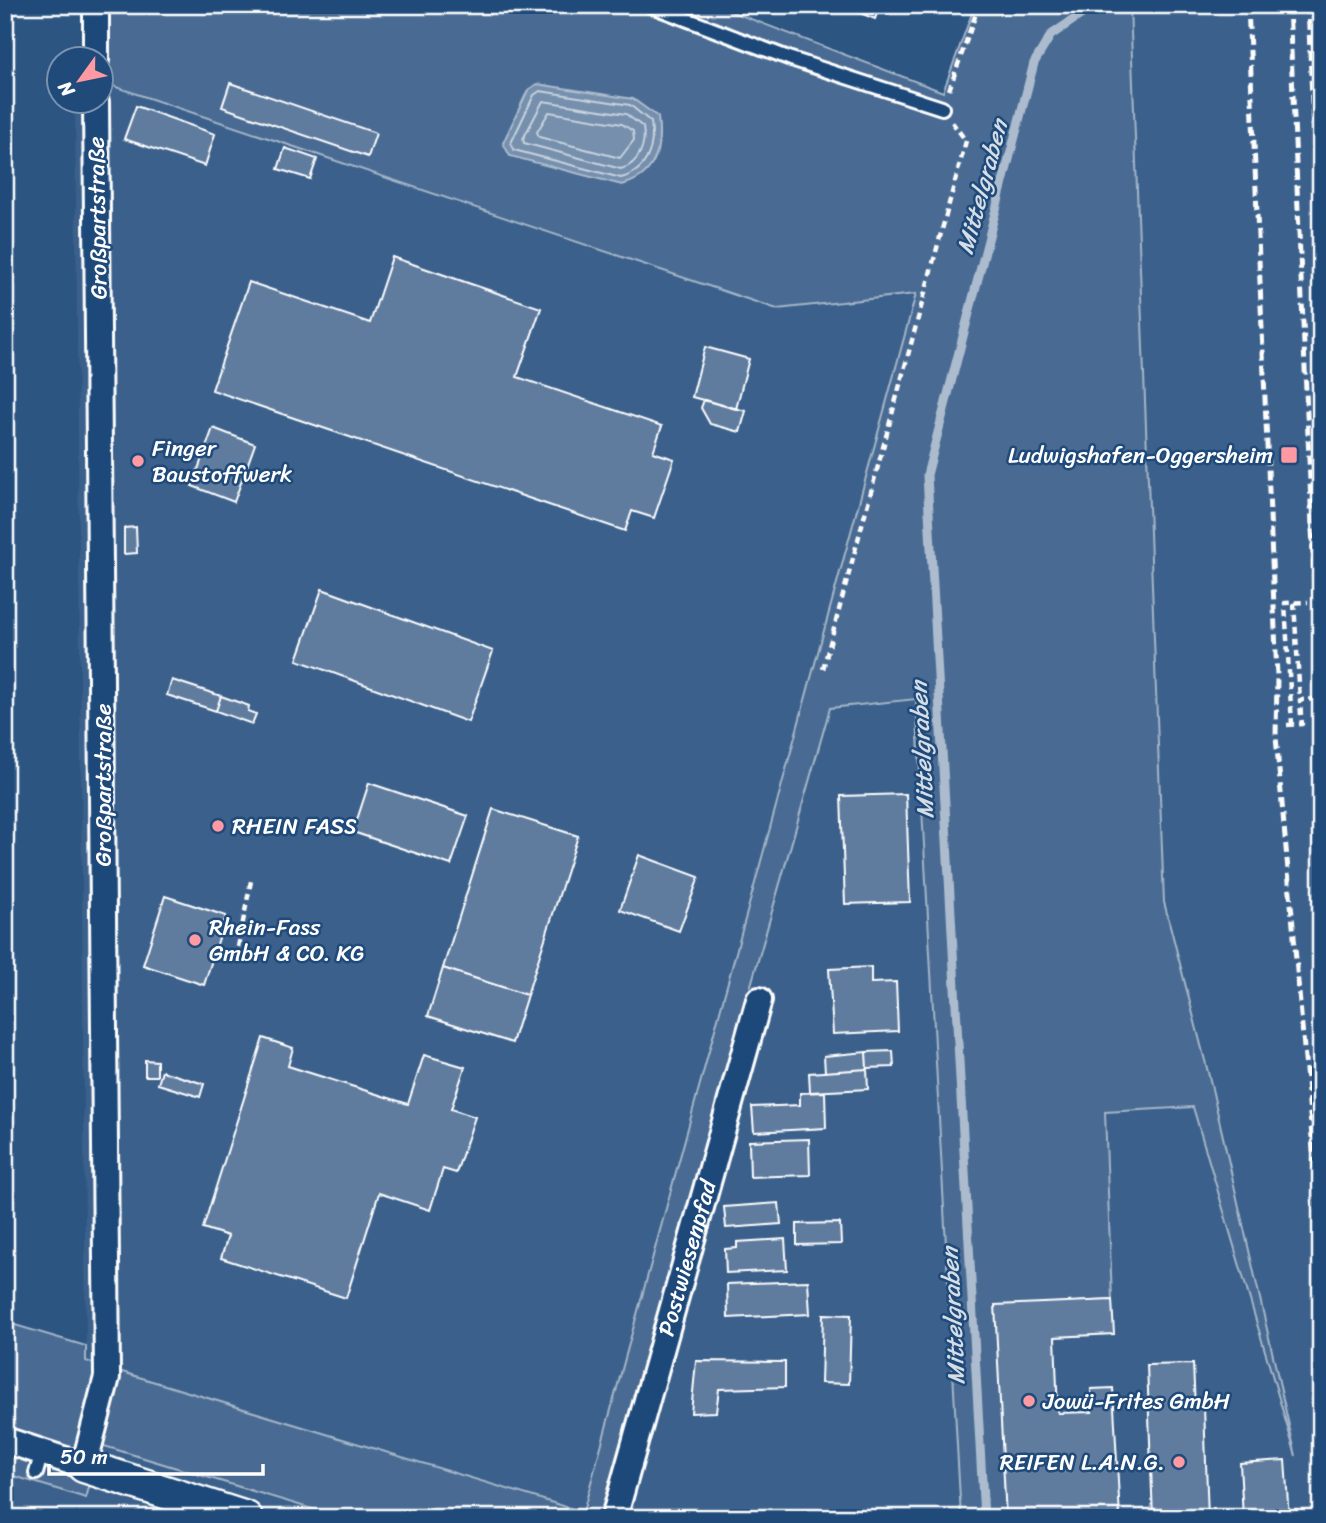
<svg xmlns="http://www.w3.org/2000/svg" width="1326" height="1523" font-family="Sriracha,sans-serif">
<rect width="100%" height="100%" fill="#2c5582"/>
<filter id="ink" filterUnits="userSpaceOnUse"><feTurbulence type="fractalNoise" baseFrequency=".0143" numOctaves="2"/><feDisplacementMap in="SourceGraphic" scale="14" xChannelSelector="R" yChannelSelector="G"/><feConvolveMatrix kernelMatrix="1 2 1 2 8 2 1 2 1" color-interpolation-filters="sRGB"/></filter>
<g filter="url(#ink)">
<!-- built -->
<path fill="#3b618b" d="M1130 5H1321V1518H1006L995 1306 1112 1300 1104 1112 1193 1107 1292 1440 1210 1080 1164 902Z
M102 82 777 309 917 294 583 1513 86 1360 75 102H102Z
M916 699 961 1518H599L830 708Z
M101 1445 342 1518H5V1473Z"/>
<!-- green -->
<path fill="#486b92" stroke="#a4b5c8" stroke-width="2" d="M106 5H714L943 92 975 5H1130L1164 902 1210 1080 1296 1456 1193 1107 1105 1112 1112 1300 996 1306 1006 1518H961L916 699 830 708 599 1518H342L101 1445 86 1498 14 1476 11 1504H5V1322L86 1346V1361L583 1512 916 294 777 309 107 84Z"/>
<!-- water -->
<path fill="#748fad" stroke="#acbcce" stroke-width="2" d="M537 84 633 99 658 117C662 149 656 176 622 185L510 156 503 143 528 90Z"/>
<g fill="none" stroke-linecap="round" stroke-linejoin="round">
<!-- shore -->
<path stroke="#c7d2de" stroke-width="2" d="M540 91 630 105 651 122C655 146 648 171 621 178L514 150 511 143 534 95Z
M543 101 626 114 643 127C646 143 640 164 621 169L524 143 523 139Z
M549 112 622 124 633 131 634 140 620 158 539 137 537 132Z"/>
<!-- stream -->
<path stroke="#acbcce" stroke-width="9" d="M984 1518 927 475 1034 63 1051 35 1082 14"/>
</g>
<!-- building -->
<path fill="#5e7c9f" stroke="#fff" stroke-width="2" d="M840 5H880L875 19Z
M230 83 376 133 368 157 222 107Z
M136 106 215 134 205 166 124 139Z
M285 148 317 159 310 179 278 169Z
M392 257 541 308 517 377 662 426 653 452 674 459 654 518 632 511 625 531 212 390 249 282 370 323Z
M705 347 749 359 736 409 692 397Z
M704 400 746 411 740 432 710 424 701 408Z
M213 428 255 444 234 502 192 486Z
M136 527 137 553 124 554V528Z
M322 589 493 651 468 722 297 660Z
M172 680 221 696 216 711 167 695Z
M221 696 249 706 248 711 256 714 252 724 216 711Z
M369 783 468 816 451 865 353 832Z
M906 794 910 902 845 904 841 796Z
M493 809 578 836 527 995 443 968Z
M639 855 699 877 679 931 620 910Z
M165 896 226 916 204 985 143 965Z
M871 967V983L896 982 898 1031 833 1034 829 969Z
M443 968 527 995 512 1043 428 1016Z
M263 1038 293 1048 288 1066 408 1104 424 1055 465 1067 451 1109 475 1117 456 1173 443 1169 430 1210 379 1193 346 1298 221 1258 228 1236 203 1228Z
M893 1051 894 1067 867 1068 866 1052Z
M866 1052 867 1069 825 1072 824 1056Z
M145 1060 157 1061V1076H145Z
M867 1069 868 1089 810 1092 809 1073Z
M162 1071 204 1084 200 1097 158 1084Z
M825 1092 826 1128 754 1132 752 1107 800 1105V1093Z
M809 1139 810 1175 750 1177 749 1141Z
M779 1203 781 1224 726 1228 724 1207Z
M840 1223 841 1244 797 1245V1224Z
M785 1239 787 1270 726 1273 725 1249 737 1248V1242Z
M808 1281 810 1314 728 1318 727 1284Z
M1112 1300 1114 1334 1055 1337 1058 1413 1092 1412 1091 1389 1113 1388 1120 1518H1006L995 1305Z
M823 1314 851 1315 849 1384 821 1383Z
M696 1361 785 1362V1387L719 1389 716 1412 691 1413Z
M1193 1364 1195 1407H1204L1208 1518H1153L1147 1365Z
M1285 1460 1289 1518H1243L1240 1463Z"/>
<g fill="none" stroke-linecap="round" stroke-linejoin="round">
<!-- service casing -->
<g stroke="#fff" stroke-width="18">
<path id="service" d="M649 5 791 59 942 108
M36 1473 42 1452"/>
</g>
<!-- minor casing -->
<g stroke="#fff" stroke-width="30">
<g id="minor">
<path d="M96 60V5"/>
<path d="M5 1440 84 1466 107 1377 96 102"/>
<path id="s1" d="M614 1518 759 1000"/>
</g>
</g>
<!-- tertiary casing -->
<g stroke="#fff" stroke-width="37">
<path id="tertiary" d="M84 1466 246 1518"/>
</g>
<!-- path -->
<path stroke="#fff" stroke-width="4.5" stroke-dasharray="7 5" stroke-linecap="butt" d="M949 90 979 5
M1294 603 1300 700
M823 669 966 141 952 122
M1287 725 1302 724 1301 715
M1292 725 1285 603 1308 602
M238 947 251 881"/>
<!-- service -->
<use href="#service" stroke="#1f4a7a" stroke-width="12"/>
<!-- minor -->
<use href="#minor" stroke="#1f4a7a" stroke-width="24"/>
<!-- tertiary -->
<use href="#tertiary" stroke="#1f4a7a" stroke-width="32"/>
<!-- rail -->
<path stroke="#fff" stroke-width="5" stroke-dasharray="10 5" stroke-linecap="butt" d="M1248 5 1277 676 1276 737 1321 1237
M1289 5 1321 731
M1308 5 1321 309"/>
<!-- path-bridge -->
<path stroke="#fff" stroke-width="4.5" stroke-dasharray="7 5" stroke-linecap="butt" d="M1301 715 1300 700 1321 699"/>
</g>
</g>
<!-- markers -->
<g fill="#ff9aa2" stroke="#1f4a7a" stroke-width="2.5">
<rect x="1280" y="446" width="18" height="18" rx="3.5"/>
<circle cx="138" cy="461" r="7"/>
<circle cx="218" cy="826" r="7"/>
<circle cx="195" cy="940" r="7"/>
<circle cx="1029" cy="1401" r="7"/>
<circle cx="1179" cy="1462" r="7"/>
</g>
<g text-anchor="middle" stroke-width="5" stroke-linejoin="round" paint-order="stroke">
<!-- street labels -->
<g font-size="23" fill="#fff" stroke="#1f4a7a">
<text transform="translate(97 218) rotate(-91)" y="8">Großpartstraße</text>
<text transform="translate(103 785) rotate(-90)" y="8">Großpartstraße</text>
<text dy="8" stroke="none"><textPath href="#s1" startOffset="270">Postwiesenpfad</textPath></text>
</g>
<!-- poi labels -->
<g font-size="23" fill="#fff" stroke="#1f4a7a" text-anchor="start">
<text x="152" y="456">Finger<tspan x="152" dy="26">Baustoffwerk</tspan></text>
<text x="1273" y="463" text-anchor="end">Ludwigshafen-Oggersheim</text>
<text x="232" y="834">RHEIN FASS</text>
<text x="209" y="935">Rhein-Fass<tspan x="209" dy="26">GmbH &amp; CO. KG</tspan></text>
<text x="1043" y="1409">Jowü-Frites GmbH</text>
<text x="1165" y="1470" text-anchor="end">REIFEN L.A.N.G.</text>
</g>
<!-- water labels -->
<g font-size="24" font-style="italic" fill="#d5dde6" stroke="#1f4a7a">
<text transform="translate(982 187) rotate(-75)" y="8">Mittelgraben</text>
<text transform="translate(922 750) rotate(-93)" y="8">Mittelgraben</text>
<text transform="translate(953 1316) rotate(-93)" y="8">Mittelgraben</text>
</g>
</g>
<!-- margin -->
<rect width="1326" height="1523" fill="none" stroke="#1f4a7a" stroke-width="28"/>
<rect x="14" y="14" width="1298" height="1495" fill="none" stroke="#fff" stroke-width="2.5" filter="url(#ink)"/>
<!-- north arrow -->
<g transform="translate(80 80) rotate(237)"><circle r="33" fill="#1f4a7a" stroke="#7992af" stroke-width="2"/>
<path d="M0-5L12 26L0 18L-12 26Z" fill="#ff9aa2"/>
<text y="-10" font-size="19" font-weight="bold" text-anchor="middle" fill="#ffffff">N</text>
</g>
<!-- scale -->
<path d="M49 1464v10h214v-10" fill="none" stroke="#ffffff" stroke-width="3.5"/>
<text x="60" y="1464" font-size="21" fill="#ffffff" stroke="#1f4a7a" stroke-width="5" paint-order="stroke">50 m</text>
</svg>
